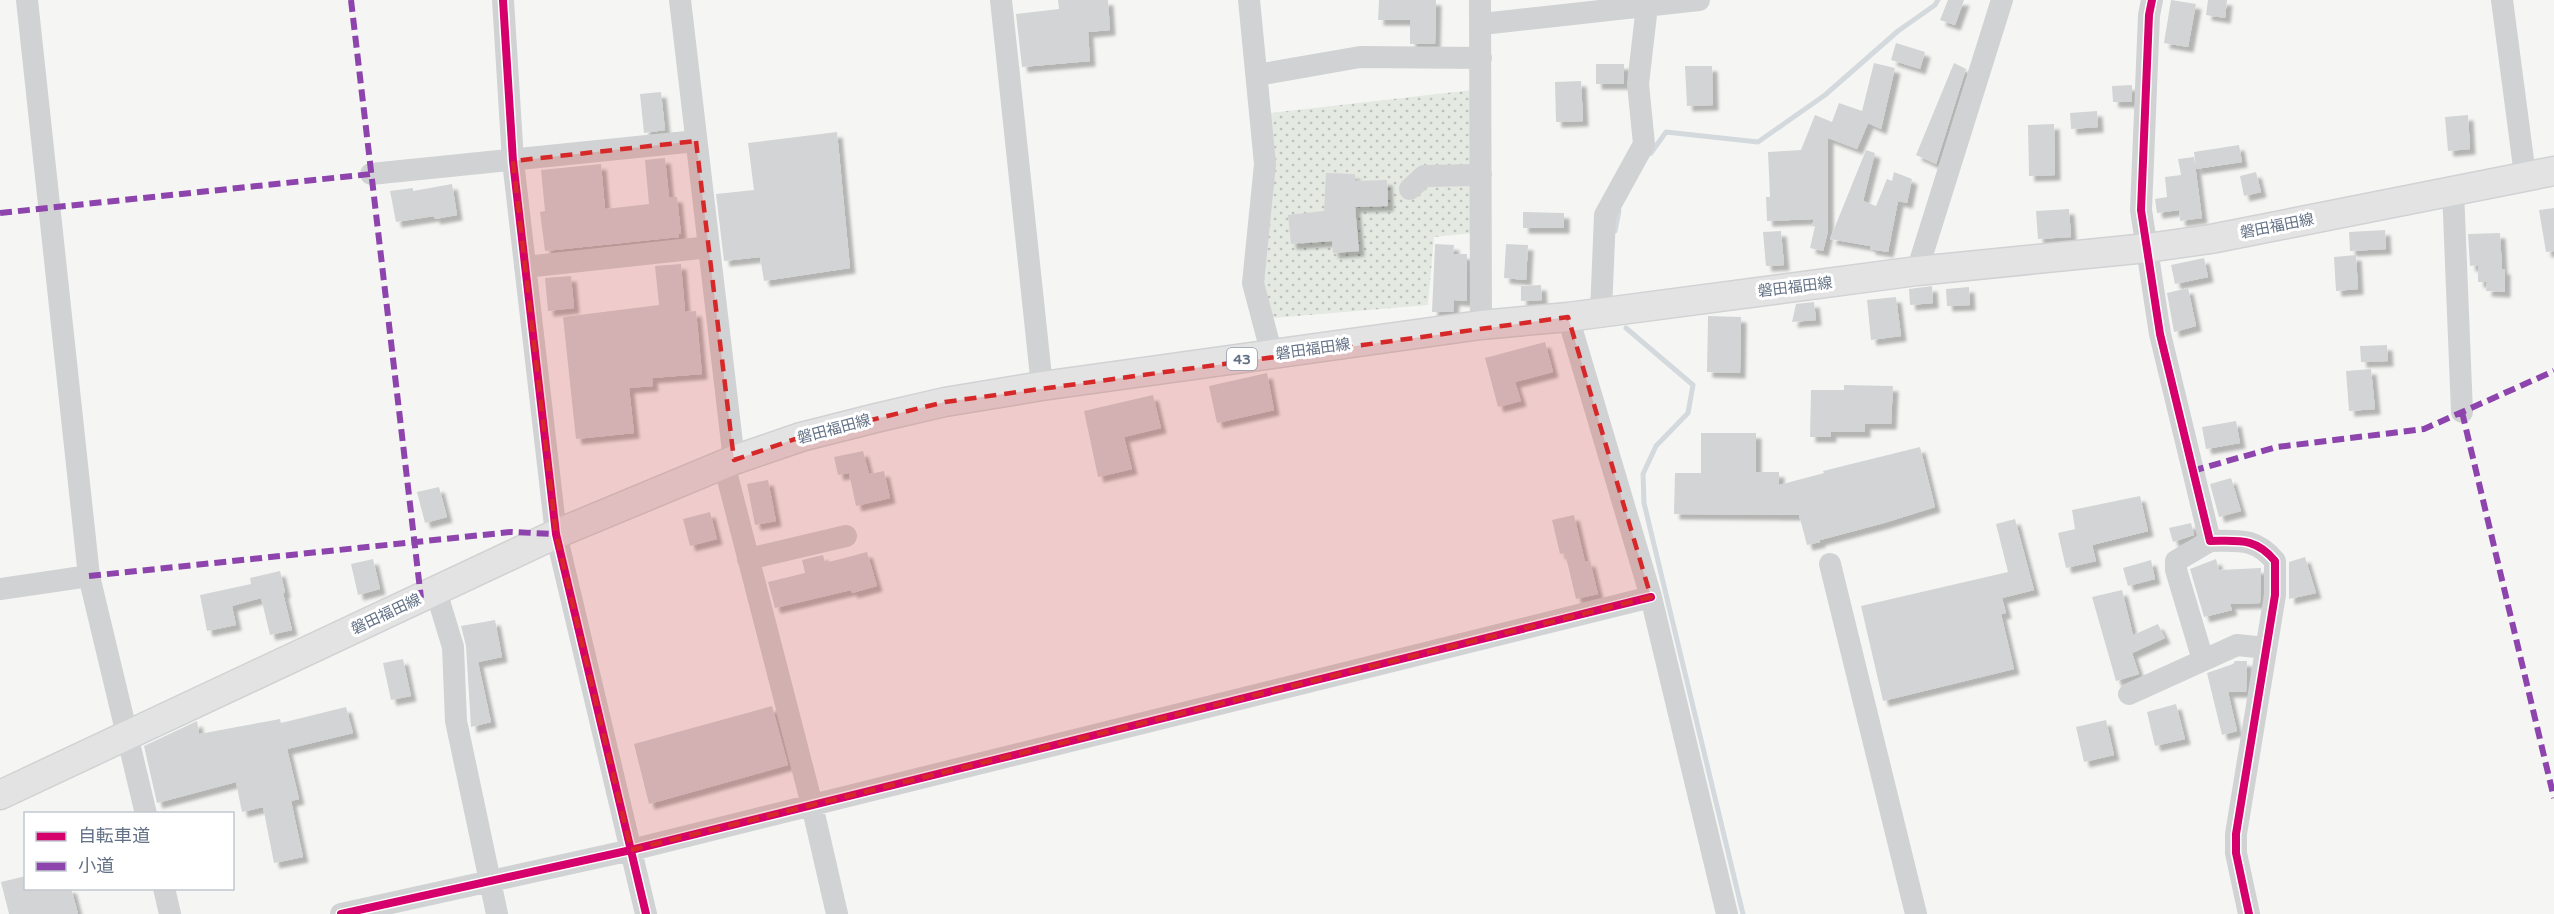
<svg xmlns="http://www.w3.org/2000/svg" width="2554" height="914" font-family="'Varela Round','Noto Sans JP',sans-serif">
<defs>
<pattern id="grass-dots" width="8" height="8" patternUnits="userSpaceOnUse" patternTransform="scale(1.5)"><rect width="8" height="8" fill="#e4e9e2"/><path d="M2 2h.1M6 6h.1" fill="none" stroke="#bcc1bd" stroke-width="1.8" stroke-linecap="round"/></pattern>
<filter id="shadow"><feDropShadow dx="5.5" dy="5.5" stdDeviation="1.5" flood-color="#0004"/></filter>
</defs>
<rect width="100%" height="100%" fill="#f5f6f4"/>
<!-- grass -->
<path fill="url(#grass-dots)" d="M1481 89 1473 233 1434 237 1428 305 1262 319 1261 114Z"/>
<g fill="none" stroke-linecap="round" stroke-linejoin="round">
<!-- stream -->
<path stroke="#d3d9dd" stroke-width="5" d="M1651 153 1666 132 1758 142 1825 95 1898 31 1935 5 1938 0
M1615 231 1619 211
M1626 328 1693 385 1688 413 1656 446 1643 474 1644 503 1743 914"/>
</g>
<!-- building -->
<path fill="#d3d4d5" filter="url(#shadow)" d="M1058 0H1108L1110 30 1088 32 1090 61 1022 67 1016 14 1059 9Z
M1379 0H1436L1435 44H1410V20H1378Z
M1948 0H1964L1955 25 1940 20Z
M2171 0 2196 4 2188 47 2164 43Z
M2208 0H2227L2225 18 2206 15Z
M1896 43 1925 52 1920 69 1891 60Z
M1874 63 1895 68 1881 129 1868 123 1857 149 1828 138V231L1823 251 1810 248 1815 226H1812L1814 219 1767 221 1766 197H1770L1768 152 1801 150 1815 115 1832 122 1839 103 1862 111Z
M1954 63 1966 69 1936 164 1916 155Z
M1596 64H1624V84H1596Z
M1685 66H1712L1713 105 1687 106Z
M1581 81 1583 121 1556 122 1555 82Z
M2132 85V102H2113L2112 86Z
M661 92 665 130 644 133 640 94Z
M2097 111 2098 127 2071 129 2070 113Z
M2468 115 2470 149 2448 151 2445 117Z
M2054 124 2055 175 2029 176 2028 125Z
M837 132 850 268 764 281 760 257 724 261 716 194 754 190 748 143Z
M2239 145 2242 162 2196 169 2194 152Z
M1866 150 1875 153 1863 201 1876 206 1887 179 1892 181 1894 172 1912 179 1907 203 1898 201 1888 252 1870 249V246L1830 239Z
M2194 157 2202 218 2180 221 2179 210 2157 213 2155 199 2167 197 2165 177 2181 175 2178 159Z
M665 158 669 197H677L681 234H678L679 237 545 251 540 212 545 211 541 170 601 164 605 209 649 204 645 160Z
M2256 172 2261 192 2244 196 2240 176Z
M1326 173 1355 174V181L1387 180 1388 206 1355 207 1359 251 1333 253 1332 241 1291 244 1288 215 1324 211Z
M452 184 457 215 435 219 434 216 396 222 390 191 413 188V191Z
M2554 208V251L2546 252 2539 210Z
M2069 209 2071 237 2038 239 2036 211Z
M1523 212 1564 213V228H1523Z
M2385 230 2386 249 2350 251 2349 232Z
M1781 231 1784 265 1766 266 1763 232Z
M2500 233 2502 269H2505V292L2486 291 2487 282H2478V265L2470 266 2468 234Z
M1435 244 1454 245 1453 254H1467V301L1454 300 1453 312H1432Z
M1506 244 1528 245 1526 280 1504 278Z
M2356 255 2358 289 2336 291 2334 257Z
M2204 258 2208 277 2175 284 2171 265Z
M681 264 685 312 696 311 702 374 652 378 653 386 629 388 634 433 576 439 563 317 659 305 655 266Z
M571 276 574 308 548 311 545 278Z
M1541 285 1542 300 1521 301V286Z
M1932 286 1933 303 1910 305 1909 289Z
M1969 287 1970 305 1947 306 1946 289Z
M2188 288 2196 326 2174 332 2167 293Z
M1896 297 1901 336 1871 340 1867 300Z
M1814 302 1816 320 1792 322 1796 304Z
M1708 316 1741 317 1740 373 1707 372Z
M1545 342 1553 372 1515 382 1521 401 1498 407 1485 358Z
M2387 345 2388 361 2361 362 2360 346Z
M2371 369 2375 409 2349 411 2346 371Z
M1267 373 1274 410 1217 423 1209 386Z
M1844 385 1893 386 1891 424H1865V432H1831V437H1810L1811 390H1844Z
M1153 395 1161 428 1124 437 1132 469 1098 477 1084 411Z
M2236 421 2240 443 2206 449 2202 427Z
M1701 433H1756V472H1779V485L1824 473 1823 471 1920 447 1935 507 1884 523 1820 540V542L1807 545 1799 515 1674 514 1675 473H1701Z
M863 451 869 474 884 471 890 498 856 506 849 473 838 475 834 457Z
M2231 478 2241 511 2219 517 2210 484Z
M768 480 776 521 755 525 747 484Z
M439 487 447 517 425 523 417 492Z
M2140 496 2148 531 2092 545 2096 561 2066 568 2058 533 2075 529 2072 510Z
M710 512 717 539 690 546 683 519Z
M1574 515 1585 562 1590 561 1598 594 1576 599 1565 553 1560 554 1552 520Z
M2015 519 2034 590 2002 598 2006 613 2001 614 2014 669 1883 701 1861 606 2008 572 1996 524Z
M2191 523 2194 535 2173 542 2169 528Z
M867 552 877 586 852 593 851 590 775 608 768 582 805 573 802 560 823 555 825 563Z
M2305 557 2316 593 2289 599V562Z
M373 559 380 589 358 595 351 564Z
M2216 559 2219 570 2261 568 2260 603 2230 604 2232 610 2204 617 2190 569Z
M2151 560 2155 579 2128 586 2123 568Z
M280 571 285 592 283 593 292 630 270 635 261 598 232 606 236 625 207 631 200 595 251 584 250 578Z
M2122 590 2133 635 2158 624 2165 638 2132 653 2139 674 2116 681 2092 597Z
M495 620 502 657 478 662 491 722 471 727 466 646 461 626Z
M403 659 411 696 391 700 383 663Z
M2235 661H2247L2246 692H2228L2237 731 2222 735 2207 673 2233 664Z
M2176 704 2185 739 2155 746 2147 712Z
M772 706 788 765 649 804 634 744Z
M346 707 353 733 287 749 299 799 291 801 303 857 274 863 263 807 242 812 236 782 157 803 144 746 197 721 199 734 280 719 281 723Z
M2106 720 2114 755 2084 762 2076 727Z
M26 876V888H71L78 914H9L1 882Z"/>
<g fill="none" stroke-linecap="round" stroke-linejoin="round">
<!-- major casing -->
<g stroke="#d0d2d3" stroke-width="31">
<path id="major" d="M0 795 556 534 734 460 801 437 876 418 945 402 1042 386 1481 325 1568 317 1917 271 2147 248 2211 239 2554 171"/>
</g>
<!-- minor -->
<path stroke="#d1d2d3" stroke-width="22" d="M27 0 89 576 146 814
M503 0 513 161 556 534 646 914
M680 0 734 460
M1001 0 1042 386
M1249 0 1265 164 1253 283 1272 355
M1480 0 1481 325
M2152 0 2149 15 2141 210 2160 334 2210 541C2238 541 2255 537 2275 561V595L2236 834V853L2249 914
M2502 0 2525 175
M1482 24 1699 0
M1257 75 1360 57 1481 58
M371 174 696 141
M1410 189 1424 176 1481 175
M2453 190 2462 412
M525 267 709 247
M1917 271 2002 0
M1601 312 1605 215 1644 144 1638 84 1647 6
M1568 317 1651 597 1727 914
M724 464 812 805 837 914
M748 559 846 536
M1830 564 1916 914
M0 589 89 576
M436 591 453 647 456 721 497 914
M2203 660 2176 570V561L2210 541
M2129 694 2237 645 2266 648
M164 888 170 914
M341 914 631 850 1651 597"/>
<!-- major -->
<use href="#major" stroke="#e3e3e4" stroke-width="28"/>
<!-- quiet -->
<path stroke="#8e44ad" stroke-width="6" stroke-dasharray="12 6" stroke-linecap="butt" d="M351 0 421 598
M0 213 371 174
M2462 412 2554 798
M2192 471 2277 447 2424 429 2554 371
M89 576 511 532 556 534"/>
<!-- cycleway casing -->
<g stroke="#fff" stroke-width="11">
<path id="cycleway" d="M503 0 513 161 556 534 646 914
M2152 0 2149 15 2141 210 2160 334 2210 541C2238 541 2255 537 2275 561V595L2236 834V853L2249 914
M341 914 631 850 1651 597"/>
</g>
<!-- cycleway -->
<use href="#cycleway" stroke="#d6006c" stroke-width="8"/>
</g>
<!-- marked area -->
<path fill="#d62828" fill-opacity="0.2" stroke="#d62828" stroke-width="4.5" stroke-dasharray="12 8" stroke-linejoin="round" d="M696 141 734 460 801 437 945 402 1568 317 1651 597 631 850 556 534 513 161Z"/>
<g text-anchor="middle" stroke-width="6" stroke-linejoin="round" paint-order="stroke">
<!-- shield labels -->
<rect fill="#fff" stroke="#929caa" stroke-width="1.5" x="1227" y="348" width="30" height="22" rx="4.5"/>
<g font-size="14" font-weight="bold" fill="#637186">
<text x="1242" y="364">43</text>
</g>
<!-- street labels -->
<g font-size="15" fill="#637186" stroke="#fff">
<text transform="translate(2277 226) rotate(-11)" y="5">磐田福田線</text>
<text transform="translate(1795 287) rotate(-7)" y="5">磐田福田線</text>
<text transform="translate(1313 349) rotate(-8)" y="5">磐田福田線</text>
<text transform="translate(834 429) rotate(-15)" y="5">磐田福田線</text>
<text transform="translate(386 614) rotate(-25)" y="5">磐田福田線</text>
</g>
</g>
<!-- legend -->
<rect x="24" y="812" width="210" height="78" fill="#ffffff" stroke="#c1c6cf" stroke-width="1.5"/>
<rect x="36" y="832" width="30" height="9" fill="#d6006c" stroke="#c1c6cf" stroke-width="1.5"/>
<text x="78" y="842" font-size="18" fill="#637186">自転車道</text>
<rect x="36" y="862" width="30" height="9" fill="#8e44ad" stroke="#c1c6cf" stroke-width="1.5"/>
<text x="78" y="872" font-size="18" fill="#637186">小道</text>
</svg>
